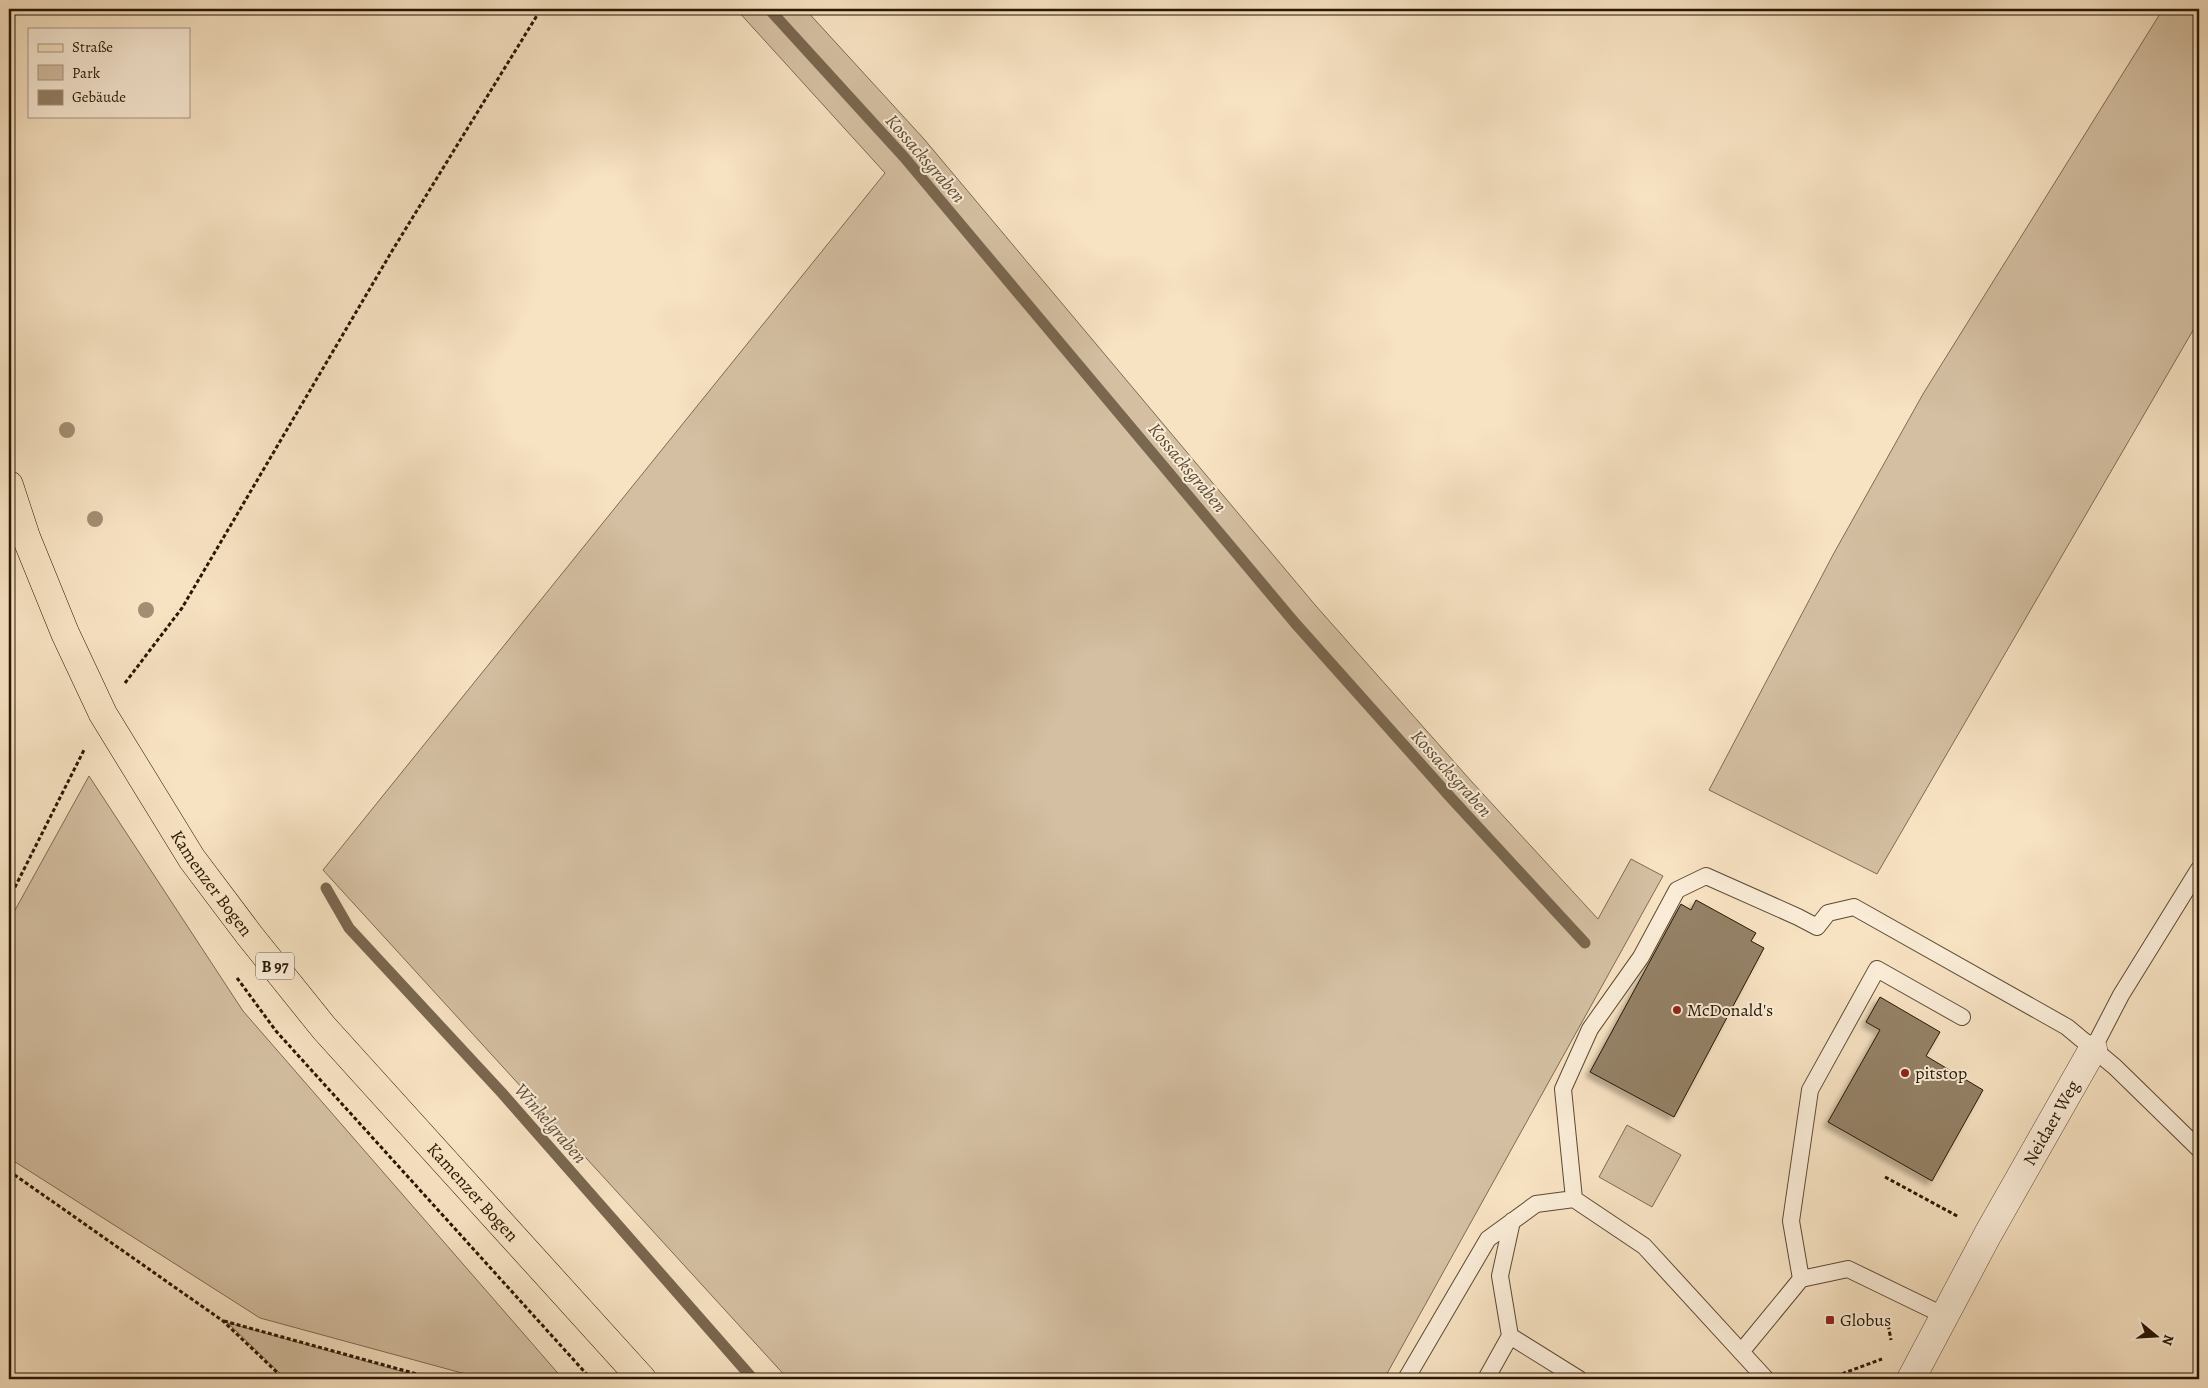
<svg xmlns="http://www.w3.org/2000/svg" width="2208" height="1388" font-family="Alegreya,serif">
<defs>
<filter id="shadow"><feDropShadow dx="-4.5" dy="4.5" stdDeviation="2.5" flood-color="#0004"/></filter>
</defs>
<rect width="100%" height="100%" fill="#f7e2c2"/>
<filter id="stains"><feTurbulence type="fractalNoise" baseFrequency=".004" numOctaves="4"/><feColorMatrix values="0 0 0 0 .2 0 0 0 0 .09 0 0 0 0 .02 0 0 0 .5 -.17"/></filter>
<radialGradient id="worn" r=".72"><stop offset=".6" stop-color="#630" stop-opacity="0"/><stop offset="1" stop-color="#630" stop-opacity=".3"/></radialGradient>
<!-- green -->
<path fill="#d4bfa2" stroke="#7e6b52" d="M736 9H805L924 139 1316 606 1472 782 1598 919 1631 859 1663 876 1384 1379H788L323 870 885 173Z
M2163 9H2199V320L1877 874 1709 790 1834 553 1923 394Z
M89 776 243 1011 563 1379H484L260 1318 9 1158V921Z
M1627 1125 1681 1155 1652 1207 1599 1177Z
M228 1323 429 1379H286Z"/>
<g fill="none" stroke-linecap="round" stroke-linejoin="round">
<!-- stream -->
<path stroke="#7a674f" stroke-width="11" d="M769 9 904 157 1295 623 1452 799 1585 943
M326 888 349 928 502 1093 753 1379"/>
</g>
<!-- building -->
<path fill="#948166" stroke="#281703" filter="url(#shadow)" d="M1696 900 1756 933 1751 941 1764 948 1674 1117 1590 1072 1681 904 1691 910Z
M1880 997 1940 1032 1926 1056 1983 1090 1932 1181 1828 1122 1880 1030 1866 1022Z"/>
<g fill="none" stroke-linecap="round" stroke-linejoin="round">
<!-- service casing -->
<g stroke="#5c4a33" stroke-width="18">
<path id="service" d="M2093 1049 2121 995 2199 869
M1574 1199 1563 1089 1590 1029 1641 957 1677 890 1706 876 1798 917 1817 927 1828 913 1854 907 2067 1027 2115 1067 2199 1149
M1512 1221 1500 1276 1510 1336 1579 1379
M1801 1279 1791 1221 1810 1090 1877 969 1962 1017
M1741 1352 1801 1279 1848 1269 1945 1316
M1406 1379 1488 1239 1536 1204 1574 1199 1644 1246 1766 1379
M1486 1379 1510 1336"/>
</g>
<!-- minor casing -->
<g stroke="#5c4a33" stroke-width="29">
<g id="minor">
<path id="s1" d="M1911 1379 1988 1234 2093 1049"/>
</g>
</g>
<!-- primary casing -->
<g stroke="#281703" stroke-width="29">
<g id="primary">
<path id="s2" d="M9 485 26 537 65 633 103 714 192 859 250 936 324 1028 642 1379"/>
</g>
</g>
<!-- path -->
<path stroke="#281703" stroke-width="3" stroke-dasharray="4 2.5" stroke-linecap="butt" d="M125 683 182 608 392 251 541 9
M9 899 84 750
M237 978 276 1031 591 1379
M9 1171 223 1321 284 1379
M1885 1177 1959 1217
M1887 1319 1891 1340
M224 1321 435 1379
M1838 1379 1844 1373 1882 1359"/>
<!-- service -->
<use href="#service" stroke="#faecd7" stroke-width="16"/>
<!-- minor -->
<use href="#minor" stroke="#faecd7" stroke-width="28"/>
<!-- primary -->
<use href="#primary" stroke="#f7e2c2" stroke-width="28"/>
</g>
<!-- trees -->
<g fill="#a28e73">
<circle cx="67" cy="430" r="8"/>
<circle cx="95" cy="519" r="8"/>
<circle cx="146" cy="610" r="8"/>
</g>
<!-- markers -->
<g fill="#8f2418" stroke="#faecd7" stroke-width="2">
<circle cx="1677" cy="1010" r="5"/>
<circle cx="1905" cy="1073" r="5"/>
<rect x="1825" y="1315" width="10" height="10" rx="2.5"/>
</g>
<g text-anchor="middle" stroke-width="4" stroke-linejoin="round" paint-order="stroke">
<!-- shield labels -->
<rect fill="#faecd7" stroke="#675743" stroke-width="1" x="256" y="952.5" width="38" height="27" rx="4"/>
<g font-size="16" font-weight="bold" fill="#281703">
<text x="275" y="972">B 97</text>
</g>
<!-- street labels -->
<g font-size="18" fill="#281703" stroke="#faecd7">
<text dy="6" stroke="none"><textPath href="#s2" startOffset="449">Kamenzer Bogen</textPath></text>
<text dy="6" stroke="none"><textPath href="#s1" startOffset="292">Neidaer Weg</textPath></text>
<text dy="6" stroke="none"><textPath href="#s2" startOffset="854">Kamenzer Bogen</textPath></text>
</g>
<!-- poi labels -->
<g font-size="18" fill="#281703" stroke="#faecd7" text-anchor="start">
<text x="1687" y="1016">McDonald's</text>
<text x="1915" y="1079">pitstop</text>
<text x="1840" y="1326">Globus</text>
</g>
<!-- water labels -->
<g font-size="19" font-style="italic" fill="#5f4d35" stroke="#faecd7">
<text transform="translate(926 158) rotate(49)" y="7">Kossacksgraben</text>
<text transform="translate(1188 467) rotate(50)" y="7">Kossacksgraben</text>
<text transform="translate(1452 773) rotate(48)" y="7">Kossacksgraben</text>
<text transform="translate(551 1123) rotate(49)" y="7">Winkelgraben</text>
</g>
</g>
<!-- margin -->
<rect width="2208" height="1388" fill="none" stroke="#f7e2c2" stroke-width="30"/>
<rect x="10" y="10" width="2188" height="1368" fill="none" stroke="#281703" stroke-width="2.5"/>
<rect x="15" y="15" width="2178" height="1358" fill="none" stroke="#281703"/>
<!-- legend -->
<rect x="28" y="28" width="162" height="90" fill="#faecd7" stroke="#a69782"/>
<rect x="38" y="44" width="25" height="8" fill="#f7e2c2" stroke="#a69782"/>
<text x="72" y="52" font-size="15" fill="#281703">Straße</text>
<rect x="38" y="65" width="25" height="15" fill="#d4bfa2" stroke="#a69782"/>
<text x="72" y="78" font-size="15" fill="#281703">Park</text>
<rect x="38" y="90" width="25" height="15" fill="#948166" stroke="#a69782"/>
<text x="72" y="102" font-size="15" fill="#281703">Gebäude</text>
<!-- north arrow -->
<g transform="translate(2156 1336) rotate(108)" stroke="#faecd7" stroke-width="4" paint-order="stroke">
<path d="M0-4L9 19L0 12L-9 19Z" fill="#281703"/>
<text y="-8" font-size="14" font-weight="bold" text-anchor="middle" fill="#281703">N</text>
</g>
<rect width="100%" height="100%" filter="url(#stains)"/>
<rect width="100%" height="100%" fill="url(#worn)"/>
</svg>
